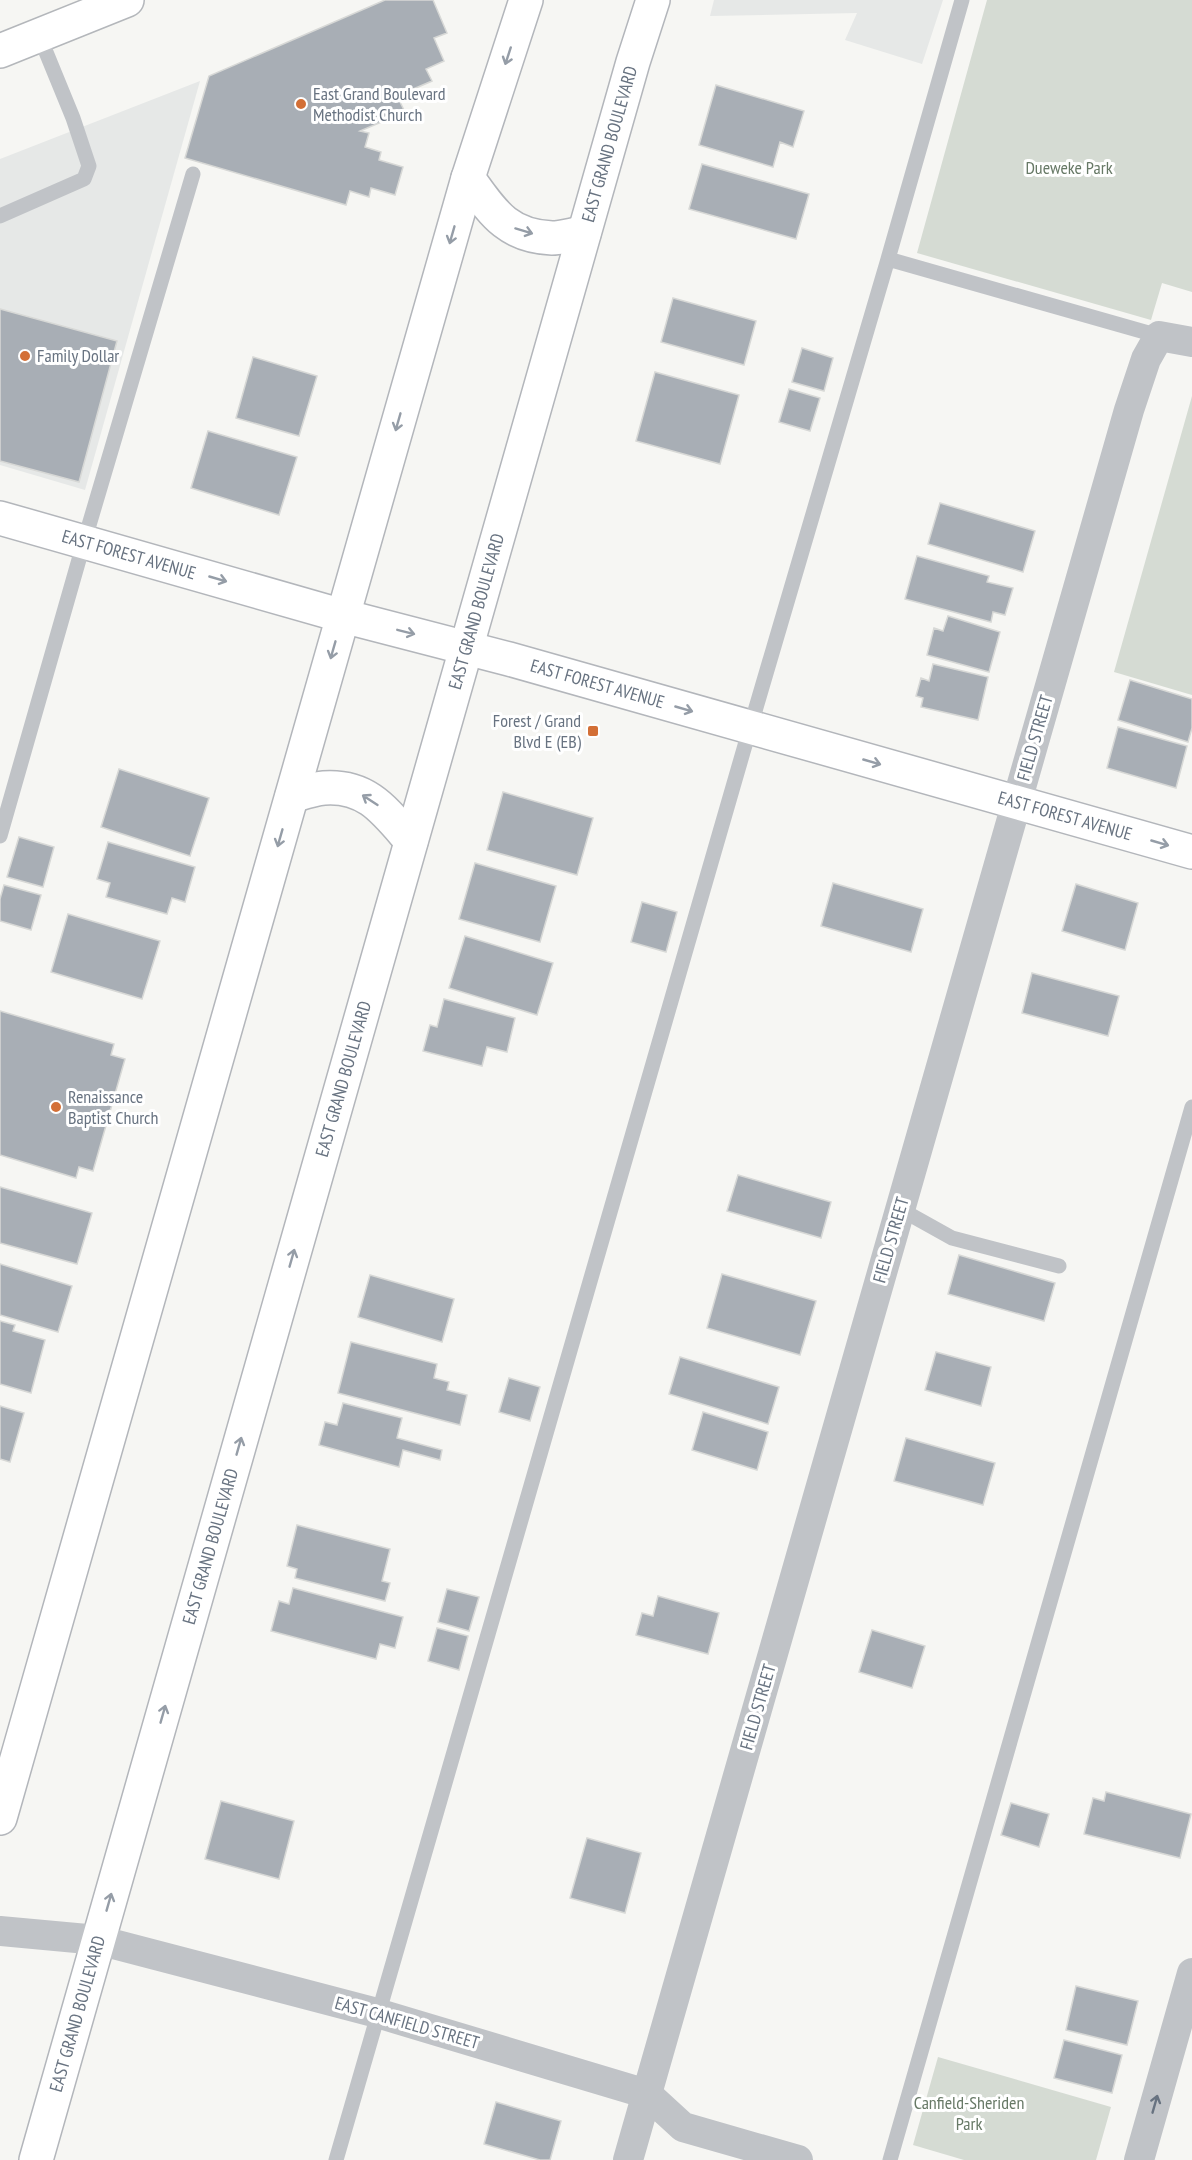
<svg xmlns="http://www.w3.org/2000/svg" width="1192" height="2160" font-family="'PT Sans Narrow',sans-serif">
<rect width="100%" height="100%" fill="#f6f6f3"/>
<!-- built -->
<path fill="#e6e8e7" d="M714 0H943L922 64 845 40 857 13 710 16Z
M200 81 85 490 0 465V159Z"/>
<!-- green -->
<path fill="#d5dbd3" d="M987 0H1192V292L1162 283 1151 320 917 253Z
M1192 396V695L1114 672Z
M938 2057 1111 2107 1096 2160H964L913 2145Z"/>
<!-- building -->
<path fill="#a8aeb5" stroke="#d7d8d6" stroke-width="1.5" d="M385 0H433L447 33 434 38 444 61 426 69 432 81 397 96 405 112 360 131 369 133 365 147 381 152 379 160 403 167 395 195 371 188 369 197 350 191 346 205 185 158 209 76Z
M716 85 804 111 793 147 780 142 773 167 699 145Z
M702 164 809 194 796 239 689 209Z
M673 298 756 321 744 365 661 342Z
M0 309 117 341 79 482 0 461Z
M802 348 833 358 824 391 792 382Z
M253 357 317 376 299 436 236 418Z
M655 372 739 395 720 464 636 441Z
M789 389 820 398 810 431 779 422Z
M208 431 297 457 279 515 191 488Z
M940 503 1035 531 1023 572 928 544Z
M917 556 989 576 987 582 1013 588 1005 615 993 612 991 622 905 599Z
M948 616 1000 632 989 672 927 655 934 628 943 631Z
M933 664 988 677 978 720 921 707 923 698 916 696 921 678 929 681Z
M1130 680 1192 699V728L1188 742 1118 720Z
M1118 727 1187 746 1176 788 1107 768Z
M119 769 209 798 190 856 101 827Z
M503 792 593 818 577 875 487 850Z
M19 837 54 847 43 887 7 877Z
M108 842 195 867 185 902 172 898 167 914 106 897 110 883 97 879Z
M475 863 556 886 540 942 459 919Z
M833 883 923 909 911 952 821 926Z
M1076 884 1138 903 1125 950 1062 931Z
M4 885 41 895 31 930 0 921V899Z
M642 902 677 912 666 952 631 942Z
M68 914 160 941 142 999 51 972Z
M465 936 553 963 537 1015 449 988Z
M1032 973 1119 996 1108 1036 1022 1013Z
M444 999 515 1018 507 1052 487 1047 482 1066 423 1051 430 1025 437 1027Z
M0 1011 114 1044 111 1055 125 1059 93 1171 79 1167 76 1178 0 1155Z
M738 1175 831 1202 821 1238 727 1211Z
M0 1187 92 1213 77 1264 0 1243Z
M959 1255 1055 1283 1044 1321 948 1294Z
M0 1264 72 1286 58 1332 0 1315Z
M722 1274 816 1301 800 1355 707 1328Z
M370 1275 454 1299 442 1342 358 1317Z
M0 1321 15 1325 13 1331 45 1340 31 1393 0 1384Z
M351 1342 437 1364 434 1378 449 1382 447 1390 467 1395 460 1425 338 1393Z
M936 1352 991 1367 981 1406 925 1390Z
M680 1357 779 1387 768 1424 669 1394Z
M509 1378 540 1387 530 1421 499 1412Z
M343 1403 402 1418 397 1438 442 1450 440 1460 403 1450 399 1467 319 1445 325 1422 337 1425Z
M0 1406 24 1413 10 1462 0 1459Z
M703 1412 768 1432 757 1470 692 1450Z
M906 1438 995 1463 983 1505 894 1481Z
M297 1525 390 1549 382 1581 390 1583 385 1601 295 1578 297 1569 287 1566Z
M293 1588 403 1617 395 1648 380 1644 376 1659 271 1631 279 1601 289 1604Z
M447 1589 479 1597 469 1631 438 1622Z
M658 1596 719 1613 708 1654 636 1635 642 1613 653 1616Z
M437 1628 468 1636 459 1670 428 1661Z
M872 1630 925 1646 912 1688 859 1672Z
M1106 1792 1191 1814 1180 1858 1084 1834 1093 1798 1104 1801Z
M221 1801 294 1821 279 1879 205 1859Z
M1011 1803 1049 1814 1039 1847 1001 1835Z
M587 1838 641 1853 625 1913 570 1898Z
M1076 1986 1138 2001 1127 2045 1066 2030Z
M1064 2040 1122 2055 1112 2093 1054 2078Z
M496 2102 561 2121 550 2160H540L484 2144Z"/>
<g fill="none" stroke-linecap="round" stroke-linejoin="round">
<!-- secondary casing -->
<g stroke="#b3b6bb" stroke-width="36">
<g id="secondary">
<path d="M468 178C492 211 506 236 552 238 562 238 574 234 584 233"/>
<path id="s1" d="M0 518 343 616 509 659 1192 852"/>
<path d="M292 796C302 793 313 789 324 788 367 785 385 811 411 841"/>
<path d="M0 1818 468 178 526 0"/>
<path id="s2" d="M36 2160 633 62 653 0"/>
</g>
</g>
<!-- primary casing -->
<g stroke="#b4b7bb" stroke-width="36">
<path id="primary" d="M0 51 127 0"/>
</g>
<!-- lane -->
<path stroke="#c0c3c7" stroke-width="15" d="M0 216 84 179 89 166 73 118 39 35
M888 259 962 0
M0 836 84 542 193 174
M900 1209 952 1238 1059 1266
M336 2160 750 728 888 259 1159 336
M890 2160 1192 1107"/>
<!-- street -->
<path stroke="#c0c3c7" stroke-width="30" d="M0 1931 98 1940 377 2013 647 2094 683 2127 798 2160
M628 2160 1129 410 1146 359 1159 336 1192 342
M1139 2160 1192 1973"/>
<!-- secondary -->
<use href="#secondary" stroke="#fff" stroke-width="33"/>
<!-- primary -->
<use href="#primary" stroke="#fff" stroke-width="33"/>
</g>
<!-- one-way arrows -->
<defs><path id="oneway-shaft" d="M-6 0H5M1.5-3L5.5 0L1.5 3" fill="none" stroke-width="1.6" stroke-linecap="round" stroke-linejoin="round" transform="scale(1.5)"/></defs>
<g stroke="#959da7">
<use href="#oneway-shaft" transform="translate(508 56) rotate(108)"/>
<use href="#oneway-shaft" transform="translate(524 231) rotate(17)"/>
<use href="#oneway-shaft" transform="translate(452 235) rotate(106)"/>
<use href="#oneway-shaft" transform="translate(398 422) rotate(106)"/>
<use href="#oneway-shaft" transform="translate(218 579) rotate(16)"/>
<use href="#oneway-shaft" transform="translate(406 632) rotate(14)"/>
<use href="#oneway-shaft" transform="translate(333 650) rotate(106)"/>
<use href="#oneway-shaft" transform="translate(684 709) rotate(16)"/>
<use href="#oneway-shaft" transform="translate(872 762) rotate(16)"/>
<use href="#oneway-shaft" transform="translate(370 800) rotate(-147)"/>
<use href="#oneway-shaft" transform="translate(280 838) rotate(106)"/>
<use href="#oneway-shaft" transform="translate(1160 843) rotate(16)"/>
<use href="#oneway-shaft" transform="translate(292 1258) rotate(-74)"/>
<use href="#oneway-shaft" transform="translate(239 1446) rotate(-74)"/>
<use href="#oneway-shaft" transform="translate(163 1714) rotate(-74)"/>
<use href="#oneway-shaft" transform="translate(109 1902) rotate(-74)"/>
</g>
<use stroke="#687381" href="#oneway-shaft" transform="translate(1155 2104) rotate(-74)"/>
<!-- markers -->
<g fill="#d36f36" stroke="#fff" stroke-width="2">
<circle cx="301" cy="104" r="6"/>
<circle cx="25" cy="356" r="6"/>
<rect x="587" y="725" width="12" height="12" rx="3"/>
<circle cx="56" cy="1107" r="6"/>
</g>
<g text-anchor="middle" stroke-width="6" stroke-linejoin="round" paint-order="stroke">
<!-- poi labels -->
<g font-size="18" fill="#687381" stroke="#fff" text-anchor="start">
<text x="313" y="100">East Grand Boulevard<tspan x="313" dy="21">Methodist Church</tspan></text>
<text x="37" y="362">Family Dollar</text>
<text x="581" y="727" text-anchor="end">Forest / Grand<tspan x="581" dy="21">Blvd E (EB)</tspan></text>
<text x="68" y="1103">Renaissance<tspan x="68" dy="21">Baptist Church</tspan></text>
</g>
<!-- street labels -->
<g font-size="18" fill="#687381" stroke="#fff">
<text dy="6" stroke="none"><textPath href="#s2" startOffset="2096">EAST GRAND BOULEVARD</textPath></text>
<text dy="6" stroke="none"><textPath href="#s1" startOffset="134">EAST FOREST AVENUE</textPath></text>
<text dy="6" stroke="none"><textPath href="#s2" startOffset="1610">EAST GRAND BOULEVARD</textPath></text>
<text dy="6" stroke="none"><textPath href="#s1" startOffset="620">EAST FOREST AVENUE</textPath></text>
<text transform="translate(1035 738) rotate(-74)" y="6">FIELD STREET</text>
<text dy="6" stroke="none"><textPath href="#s1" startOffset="1106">EAST FOREST AVENUE</textPath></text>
<text dy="6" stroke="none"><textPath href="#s2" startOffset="1124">EAST GRAND BOULEVARD</textPath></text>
<text transform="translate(891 1240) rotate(-74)" y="6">FIELD STREET</text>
<text dy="6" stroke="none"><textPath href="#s2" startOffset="638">EAST GRAND BOULEVARD</textPath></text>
<text transform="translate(758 1707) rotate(-74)" y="6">FIELD STREET</text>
<text dy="6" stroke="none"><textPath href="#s2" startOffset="152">EAST GRAND BOULEVARD</textPath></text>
<text transform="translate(407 2023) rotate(16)" y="6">EAST CANFIELD STREET</text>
</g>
<!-- park labels -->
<g font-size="18" fill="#677966" stroke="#fff">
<text x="1069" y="174">Dueweke Park</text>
<text x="969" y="2109">Canfield-Sheriden<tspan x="969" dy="21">Park</tspan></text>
</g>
</g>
</svg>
